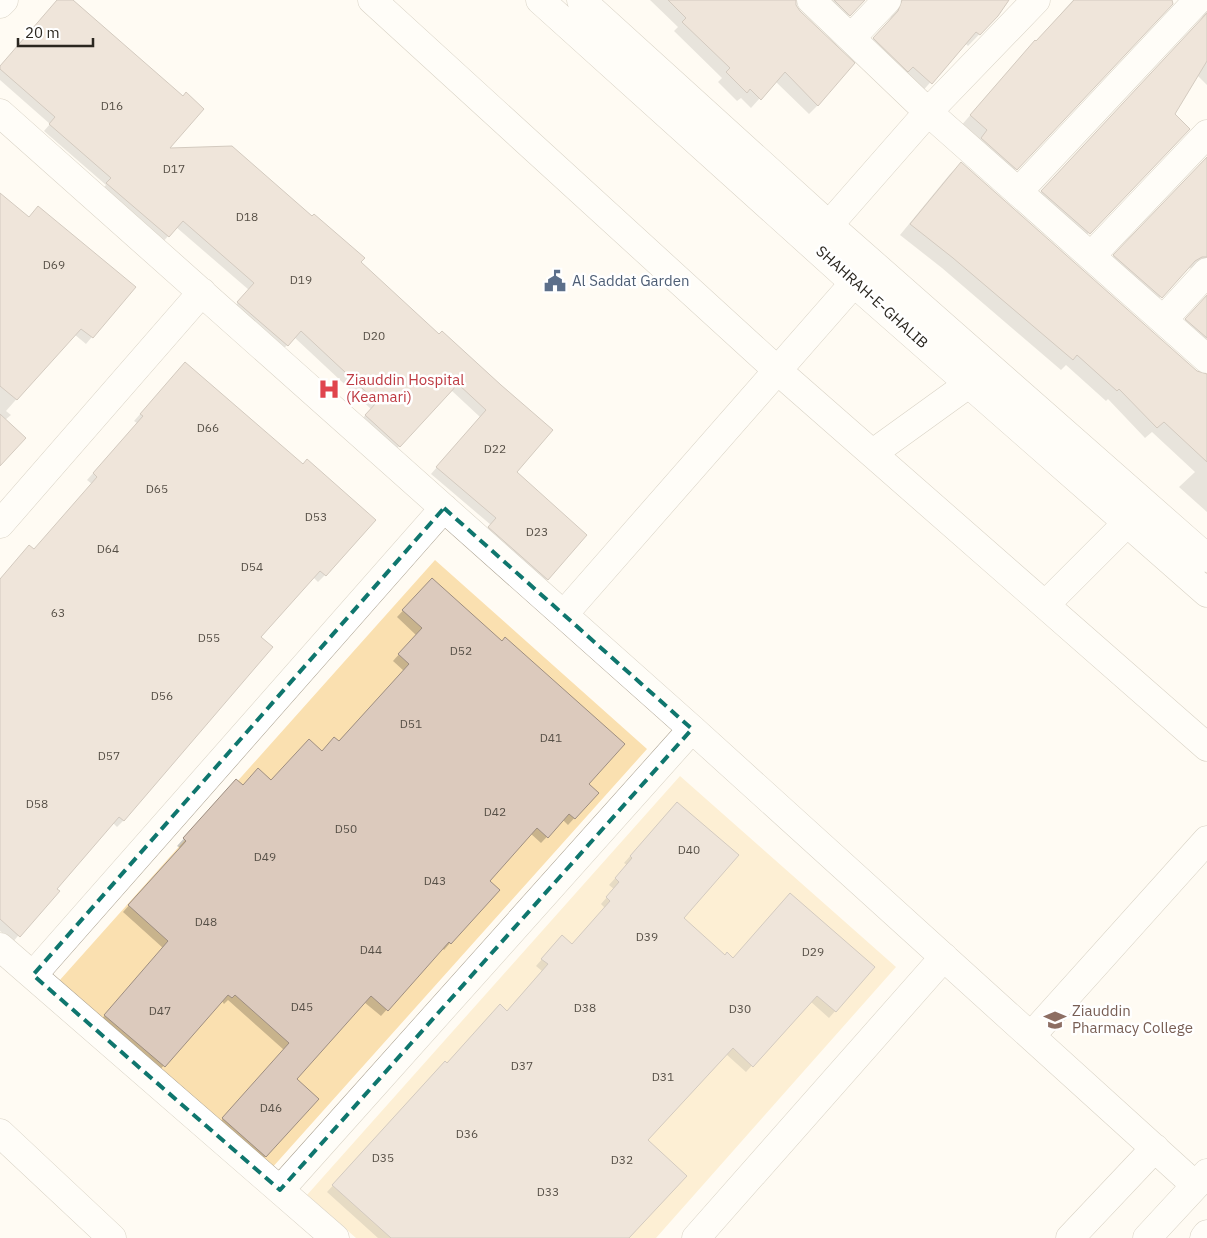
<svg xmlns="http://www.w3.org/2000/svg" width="1207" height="1238" font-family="'IBM Plex Sans',sans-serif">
<rect width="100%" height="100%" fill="#fffbf3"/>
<!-- green -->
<path fill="#fae0b0" d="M435 560 647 749 271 1169 59 981Z
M680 776 896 967 656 1238H356L307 1195Z"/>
<!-- shadow -->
<path fill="#0003" d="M58 0H71L167 149 360 262 439 336 500 386 515 472 547 579 541 585 483 534 491 525 431 474 480 417 451 390 393 453 359 422 371 409 294 337 281 352 232 309 249 290 176 227 162 243 101 190 106 185 44 131 50 124 0 80V67Z
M650 0H788L818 105 809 114 775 81 751 108 741 98 737 101 718 82 722 78 674 31 678 27Z
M812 0H864L838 26Z
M886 0H1008L997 16 968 46 965 43 920 94 862 50 887 24 891 17V7Z
M1073 0H1168L1005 181 960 127 1024 53 1036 42Z
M1207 1V85L1197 75 1173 114 1189 129 1078 244 1031 202 1199 23 1203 15 1202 7Z
M1207 158V272L1198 267 1190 268 1186 270 1150 308 1103 267Z
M961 164 1196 372 1207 375V512L1179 487 1195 472 1152 432 1145 438 1108 399 1106 401 1066 365 1061 370 942 268 900 235 950 174Z
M0 194 28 218 134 287 86 344 74 334 6 411 11 415 5 420 0 465Z
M1207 296V359L1175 330Z
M179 370 374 520 325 575 318 582 313 577 259 637 271 648 123 821 117 827 113 823 56 889 13 942 0 931V581L34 551 92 484 87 480 137 423 134 421Z
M426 586 587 785 597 793 568 825 563 820 541 843 530 833 488 881 450 943 444 950 442 948 381 1016 364 1002 295 1079 266 1156 259 1162 217 1125 284 1050 228 1000 224 1004 221 1000 158 1072 99 1022 163 948 123 912 180 848 177 846 230 787 271 782 338 742 404 671 393 661 416 635 397 617Z
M671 810 682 918 725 956 732 959 874 967 829 1018 810 1001 746 1072 726 1054 646 1140 628 1238H378L327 1192 439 1069 447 1064 506 1012 542 971 536 966 556 943 572 945 605 908 601 904 614 889 609 885 627 865 624 863Z"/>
<!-- building -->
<path fill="#dccabd" stroke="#9e8e81" d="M57 0H73L183 96 186 92 204 109 170 148 232 146 312 216 314 214 365 258 361 262 439 334 442 331 501 385 553 430 517 472 587 535 548 580 488 527 496 518 436 467 486 410 458 384 400 447 365 415 377 402 301 331 288 346 237 302 254 283 183 221 169 237 106 183 111 178 49 124 55 117 0 69V66Z
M668 0H796V5L800 11 855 63 818 106 785 72 761 100 750 89 747 93 726 72 730 68 682 22 686 18Z
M834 0H865L850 16Z
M902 0H1009L998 16 980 35 976 32 932 84 913 67 908 72 873 38 898 11Z
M1074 0H1172L1173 4 1017 170 981 138 987 130 970 115 1035 40 1036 41Z
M1207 13V61L1175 114 1190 129 1090 234 1041 191Z
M1207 157V257H1202L1195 261 1162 298 1113 255Z
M961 162 1197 371 1207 374V462L1164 422 1157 428 1119 389 1117 391 1077 355 1073 360 953 258 910 224Z
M0 193 29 217 38 206 136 287 93 338 81 329 17 400 0 386Z
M1207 295V338L1185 319Z
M185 362 303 464 307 459 376 520 326 576 320 571 261 637 273 647 124 821 119 817 57 889 60 891 20 937 0 919V579L29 545 34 549 97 477 93 473 143 416 140 414Z
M0 414 26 438 0 466Z
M432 578 502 641 505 637 625 744 589 784 599 793 575 819 569 814 548 838 537 828 490 881 500 890 451 944 449 942 388 1011 371 996 297 1079 319 1099 266 1157 222 1118 289 1043 235 995 232 998 228 995 165 1067 104 1015 168 941 128 905 186 841 183 838 236 779 243 785 258 768 271 780 309 739 322 751 334 737 339 741 409 664 398 654 422 628 402 610Z
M677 802 739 855 684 918 725 955 727 952 733 958 790 893 875 967 836 1012 817 996 753 1067 733 1048 648 1140 687 1176 629 1238H391L332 1185 445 1061 447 1063 500 1004 507 1011 548 964 541 959 562 935 572 944 610 901 606 897 619 882 615 878 632 858 630 856Z"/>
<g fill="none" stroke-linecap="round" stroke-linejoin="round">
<!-- minor casing -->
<g stroke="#a99f8e" stroke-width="29">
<path id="minor" d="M372 0 777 370 1207 747
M811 0 928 112 1207 359
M0 4 4 0
M851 38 887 0
M0 113 692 729 1195 1185
M1018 192 1198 0
M814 242 928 112 1036 0
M1091 256 1207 134
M1163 320 1207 272
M873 453 970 383
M0 524 202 292
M1045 605 1127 523
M564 614 854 283
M0 947 335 1238
M33 975 444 508
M1031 1036 1207 840
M0 1133 112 1238
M280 1190 692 729
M696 1238 944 957
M1070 1238 1155 1148"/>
</g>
<!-- major casing -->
<g stroke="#a99f8e" stroke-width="29">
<path id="major" d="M540 0 854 283 1207 593
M581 0 830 226 1207 558
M1147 1238 1207 1173
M1204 1238 1207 1234"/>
</g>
<!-- minor -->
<use href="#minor" stroke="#fff" stroke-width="28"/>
<!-- major -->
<use href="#major" stroke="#fff" stroke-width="28"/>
</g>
<!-- marked area -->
<path d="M0 0H1207V1238H0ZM444 508 692 729 280 1190 33 975Z" fill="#fffbf3" fill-opacity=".55" fill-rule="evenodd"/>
<path fill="none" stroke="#0f766e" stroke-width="4" stroke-dasharray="10 6" stroke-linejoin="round" d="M444 508 692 729 280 1190 33 975Z"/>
<!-- icons -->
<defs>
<g id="civic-bare" transform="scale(1.725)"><path d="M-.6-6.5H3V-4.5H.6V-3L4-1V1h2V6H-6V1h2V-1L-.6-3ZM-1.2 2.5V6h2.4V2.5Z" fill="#5c6f8a" stroke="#fff" stroke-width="2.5" paint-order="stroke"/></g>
<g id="hospital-bare" transform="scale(1.725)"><path d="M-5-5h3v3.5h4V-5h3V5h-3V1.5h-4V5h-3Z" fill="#e0444e" stroke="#fff" stroke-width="2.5" paint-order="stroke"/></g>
<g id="university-bare" transform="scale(1.725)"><path d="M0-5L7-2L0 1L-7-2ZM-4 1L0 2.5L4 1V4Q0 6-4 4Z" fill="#8d6e63" stroke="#fff" stroke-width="2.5" paint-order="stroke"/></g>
</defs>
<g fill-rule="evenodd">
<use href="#civic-bare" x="555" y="281"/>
<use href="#hospital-bare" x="329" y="389"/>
<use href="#university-bare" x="1055" y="1020"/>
</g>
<g text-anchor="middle" stroke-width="5" stroke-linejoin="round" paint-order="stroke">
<!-- number labels -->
<g font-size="12" fill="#575047">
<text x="112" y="110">D16</text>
<text x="174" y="173">D17</text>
<text x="247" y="221">D18</text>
<text x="54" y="269">D69</text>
<text x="301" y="284">D19</text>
<text x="374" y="340">D20</text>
<text x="208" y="432">D66</text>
<text x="495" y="453">D22</text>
<text x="157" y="493">D65</text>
<text x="316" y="521">D53</text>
<text x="537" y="536">D23</text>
<text x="108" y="553">D64</text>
<text x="252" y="571">D54</text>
<text x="58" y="617">63</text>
<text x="209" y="642">D55</text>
<text x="461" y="655">D52</text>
<text x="162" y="700">D56</text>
<text x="411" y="728">D51</text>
<text x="551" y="742">D41</text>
<text x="109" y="760">D57</text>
<text x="37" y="808">D58</text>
<text x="495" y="816">D42</text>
<text x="346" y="833">D50</text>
<text x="689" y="854">D40</text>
<text x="265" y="861">D49</text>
<text x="435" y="885">D43</text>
<text x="206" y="926">D48</text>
<text x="647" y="941">D39</text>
<text x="371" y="954">D44</text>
<text x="813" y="956">D29</text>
<text x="302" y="1011">D45</text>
<text x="585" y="1012">D38</text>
<text x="740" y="1013">D30</text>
<text x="160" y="1015">D47</text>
<text x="522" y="1070">D37</text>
<text x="663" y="1081">D31</text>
<text x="271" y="1112">D46</text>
<text x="467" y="1138">D36</text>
<text x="383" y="1162">D35</text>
<text x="622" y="1164">D32</text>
<text x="548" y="1196">D33</text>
</g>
<!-- service labels -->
<g font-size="15" fill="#4e5e75" stroke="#fff" text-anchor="start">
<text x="572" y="286">Al Saddat Garden</text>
</g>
<!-- street labels -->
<g font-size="15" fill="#2b2720" stroke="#fff">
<text transform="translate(872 297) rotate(42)" y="5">SHAHRAH-E-GHALIB</text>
</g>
<!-- health labels -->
<g font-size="15" fill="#be3a42" stroke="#fff" text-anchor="start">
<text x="346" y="385">Ziauddin Hospital<tspan x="346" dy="17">(Keamari)</tspan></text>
</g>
<!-- education labels -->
<g font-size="15" fill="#785e54" stroke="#fff" text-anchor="start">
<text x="1072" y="1016">Ziauddin<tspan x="1072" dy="17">Pharmacy College</tspan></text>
</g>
</g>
<!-- scale -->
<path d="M18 38v8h75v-8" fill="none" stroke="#2b2720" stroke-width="2.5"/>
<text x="25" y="38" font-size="15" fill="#2b2720" stroke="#ffffff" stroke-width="4" paint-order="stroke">20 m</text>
</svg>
